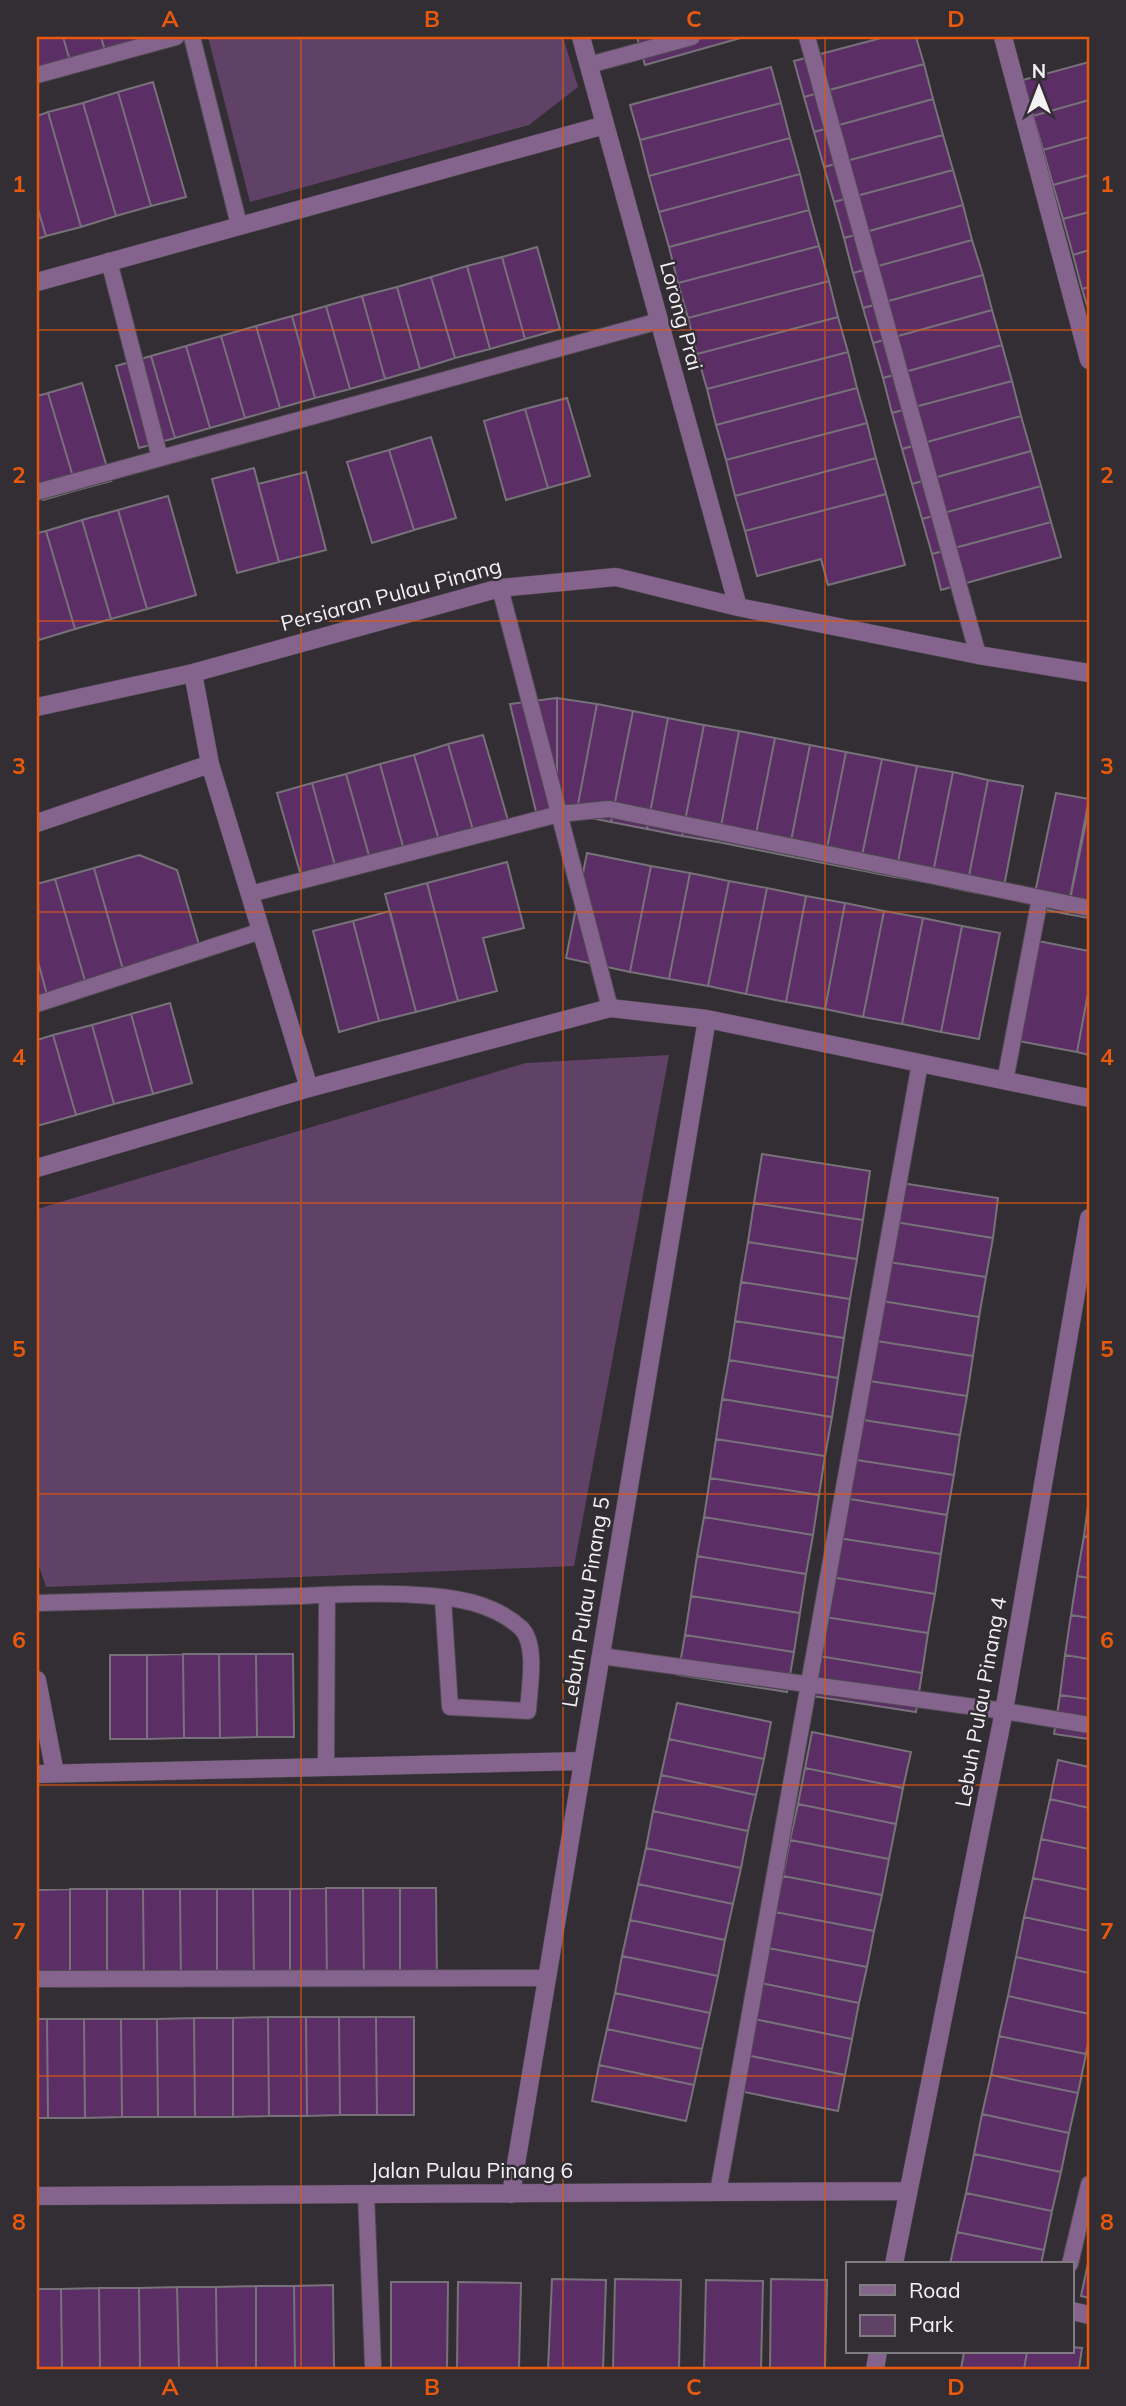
<svg xmlns="http://www.w3.org/2000/svg" width="1126" height="2406" font-family="Mulish,sans-serif">
<rect width="100%" height="100%" fill="#332e34"/>
<!-- green -->
<path fill="#604267" d="M208 37H563L578 87 529 125 250 202Z
M669 1055 574 1566 46 1587 37 1560V1209L526 1063Z"/>
<!-- building -->
<path fill="#5b2e65" stroke="#777279" stroke-width="2" d="M37 37H63L73 71 37 76Z
M63 37H101L108 61 73 71Z
M101 37H139L143 52 108 61Z
M637 37H744L645 65Z
M885 37H916L924 64 804 97 794 61Z
M1089 62V100L1033 116 1023 80Z
M924 64 933 99 814 132 804 97Z
M771 67 781 103 640 140 630 105Z
M153 82 186 197 151 206 118 92Z
M118 92 151 206 116 216 83 103Z
M933 99 943 135 824 167 814 132Z
M1089 100V137L1043 150 1033 116Z
M83 103 116 216 81 227 48 112Z
M781 103 790 138 649 176 640 140Z
M48 112 81 227 46 236 37 206V116Z
M943 135 953 170 834 202 824 167Z
M1089 137V175L1053 185 1043 150Z
M790 138 800 174 659 212 649 176Z
M953 170 963 205 844 238 834 202Z
M800 174 809 210 669 247 659 212Z
M1089 175V212L1063 219 1053 185Z
M963 205 972 240 853 273 844 238Z
M37 206 46 236 37 239Z
M809 210 819 246 678 283 669 247Z
M1089 212V250L1073 255 1063 219Z
M972 240 983 275 863 308 853 273Z
M819 246 829 281 688 318 678 283Z
M537 247 560 329 525 339 502 257Z
M1089 250V287L1082 289 1073 255Z
M502 257 525 339 490 349 467 266Z
M467 266 490 349 455 358 431 277Z
M983 275 992 310 873 343 863 308Z
M431 277 455 358 420 369 397 287Z
M829 281 838 317 697 354 688 318Z
M397 287 420 369 385 379 362 296Z
M1089 287V312L1082 289Z
M362 296 385 379 350 389 326 306Z
M326 306 350 389 315 398 292 316Z
M992 310 1002 345 883 378 873 343Z
M292 316 315 398 280 408 256 326Z
M838 317 848 352 707 389 697 354Z
M256 326 280 408 245 418 221 336Z
M221 336 245 418 210 428 186 346Z
M1002 345 1012 381 892 413 883 378Z
M186 346 210 428 175 438 151 356Z
M848 352 857 388 716 425 707 389Z
M151 356 175 438 139 448 116 366Z
M1012 381 1021 416 902 449 892 413Z
M82 383 111 481 77 490 48 393Z
M857 388 867 423 726 460 716 425Z
M48 393 77 490 43 500 37 479V396Z
M567 398 590 476 548 488 525 409Z
M525 409 548 488 506 500 484 421Z
M1021 416 1031 451 912 484 902 449Z
M867 423 876 458 735 496 726 460Z
M431 437 456 518 414 530 389 450Z
M389 450 414 530 372 543 347 462Z
M1031 451 1041 486 922 519 912 484Z
M876 458 886 494 745 531 735 496Z
M254 468 279 562 237 573 212 479Z
M306 472 326 550 279 562 258 484Z
M1041 486 1051 522 932 554 922 519Z
M886 494 905 565 828 585 821 559 757 576 745 531Z
M168 496 196 595 147 609 118 510Z
M118 510 147 609 111 619 82 520Z
M82 520 111 619 75 629 46 531Z
M1051 522 1061 557 941 590 932 554Z
M46 531 75 629 39 640 37 632V533Z
M557 698V816L538 820 510 704Z
M557 698 597 704 576 815 557 816Z
M597 704 633 711 611 822 576 815Z
M633 711 668 718 647 829 611 822Z
M668 718 704 725 682 836 647 829Z
M704 725 739 731 718 842 682 836Z
M739 731 775 738 753 849 718 842Z
M483 735 510 827 475 837 448 744Z
M775 738 810 745 788 856 753 849Z
M448 744 475 837 441 847 414 755Z
M810 745 846 752 824 863 788 856Z
M846 752 882 759 859 870 824 863Z
M414 755 441 847 406 857 380 764Z
M882 759 917 766 895 877 859 870Z
M380 764 406 857 372 866 346 774Z
M917 766 953 772 931 883 895 877Z
M953 772 988 780 966 891 931 883Z
M346 774 372 866 338 876 312 783Z
M988 780 1023 786 1002 897 966 891Z
M312 783 338 876 304 886 277 793Z
M1056 793 1089 799 1067 914 1032 907Z
M1089 808V918L1067 914Z
M587 853 651 866 630 972 566 958Z
M139 855 177 870 203 958 126 980 94 868Z
M507 862 524 928 483 938 497 991 458 1001 427 883Z
M651 866 690 873 669 979 630 972Z
M94 868 126 980 88 991 55 879Z
M690 873 729 881 708 986 669 979Z
M55 879 88 991 49 1002 37 958V884Z
M729 881 767 888 746 994 708 986Z
M427 883 458 1001 416 1012 385 894Z
M767 888 806 896 786 1002 746 994Z
M806 896 845 903 825 1009 786 1002Z
M845 903 884 911 863 1017 825 1009Z
M390 911 416 1012 379 1021 353 921Z
M884 911 923 918 902 1024 863 1017Z
M923 918 962 926 941 1032 902 1024Z
M353 921 379 1021 339 1032 313 931Z
M962 926 1000 933 979 1039 941 1032Z
M1028 939 1089 951V988L1077 1052 1008 1039Z
M37 958 49 1002 37 1006Z
M1089 988V1055L1077 1052Z
M170 1003 192 1083 153 1094 131 1014Z
M131 1014 153 1094 114 1104 92 1025Z
M92 1025 114 1104 76 1115 53 1035Z
M53 1035 76 1115 37 1126V1040Z
M762 1154 870 1171 863 1220 754 1203Z
M895 1182 998 1198 993 1238 889 1221Z
M754 1203 863 1220 857 1259 748 1242Z
M889 1221 993 1238 986 1277 882 1261Z
M748 1242 857 1259 850 1299 741 1282Z
M882 1261 986 1277 979 1317 876 1300Z
M741 1282 850 1299 844 1338 735 1321Z
M876 1300 979 1317 973 1356 870 1340Z
M735 1321 844 1338 838 1378 729 1360Z
M870 1340 973 1356 967 1396 863 1380Z
M729 1360 838 1378 832 1417 722 1399Z
M863 1380 967 1396 960 1435 857 1419Z
M722 1399 832 1417 825 1456 716 1439Z
M857 1419 960 1435 954 1475 850 1459Z
M716 1439 825 1456 819 1495 710 1478Z
M850 1459 954 1475 947 1515 844 1498Z
M710 1478 819 1495 813 1535 704 1517Z
M844 1498 947 1515 941 1554 838 1538Z
M1089 1499V1537L1084 1536Z
M704 1517 813 1535 806 1574 697 1556Z
M1084 1536 1089 1537V1578L1077 1576Z
M838 1538 941 1554 935 1594 831 1577Z
M697 1556 806 1574 800 1613 691 1596Z
M1077 1576 1089 1578V1618L1071 1615Z
M831 1577 935 1594 928 1633 825 1617Z
M691 1596 800 1613 794 1652 685 1635Z
M1071 1615 1089 1618V1659L1065 1655Z
M825 1617 928 1633 922 1673 819 1656Z
M685 1635 794 1652 787 1692 678 1675Z
M183 1654H219L220 1738H184Z
M183 1654 184 1738 147 1739V1655Z
M219 1654H256L257 1737 220 1738Z
M256 1654H293L294 1737H257Z
M110 1655H147V1739H110Z
M1065 1655 1089 1659V1699L1060 1695Z
M819 1656 922 1673 916 1712 812 1696Z
M1060 1695 1089 1699V1739L1054 1734Z
M677 1703 771 1722 764 1759 669 1739Z
M812 1732 911 1752 903 1788 805 1768Z
M669 1739 764 1759 756 1795 661 1775Z
M1058 1760 1089 1767V1808L1050 1799Z
M805 1768 903 1788 896 1824 798 1804Z
M661 1775 756 1795 748 1831 653 1811Z
M1050 1799 1089 1808V1849L1041 1839Z
M798 1804 896 1824 889 1859 790 1840Z
M653 1811 748 1831 741 1868 646 1848Z
M1041 1839 1089 1849V1890L1033 1878Z
M790 1840 889 1859 882 1895 783 1876Z
M646 1848 741 1868 733 1904 638 1884Z
M783 1876 882 1895 874 1931 775 1912Z
M1033 1878 1089 1890V1931L1024 1917Z
M638 1884 733 1904 725 1940 630 1920Z
M326 1888H363L364 1985H327Z
M326 1888 327 1985H290V1889Z
M363 1888H400V1985H364Z
M400 1888H436L437 1985H400Z
M70 1889H107V1986L70 1987Z
M70 1889V1987H37V1890Z
M107 1889H143L144 1986H107Z
M143 1889H180L181 1986H144Z
M180 1889H217V1986H181Z
M217 1889H253L254 1985 217 1986Z
M253 1889H290V1985H254Z
M775 1912 874 1931 867 1967 768 1948Z
M1024 1917 1089 1931V1973L1016 1957Z
M630 1920 725 1940 718 1976 622 1956Z
M768 1948 867 1967 859 2003 761 1983Z
M622 1956 718 1976 710 2013 615 1993Z
M1016 1957 1089 1973V2014L1008 1996Z
M761 1983 859 2003 852 2039 754 2019Z
M615 1993 710 2013 702 2049 607 2029Z
M1008 1996 1089 2014V2038L1086 2054 999 2036Z
M268 2017H306L307 2116H269Z
M268 2017 269 2116 233 2117V2018Z
M306 2017H339L340 2115 307 2116Z
M339 2017H376L377 2115H340Z
M376 2017H414V2115H377Z
M194 2018H233V2117H195Z
M194 2018 195 2117H158L157 2019Z
M37 2019H47L48 2118H37Z
M47 2019H84L85 2118H48Z
M84 2019H121L122 2117 85 2118Z
M121 2019H157L158 2117H122Z
M754 2019 852 2039 845 2075 746 2055Z
M607 2029 702 2049 694 2085 599 2065Z
M999 2036 1086 2054 1078 2093 991 2075Z
M746 2055 845 2075 838 2111 739 2091Z
M599 2065 694 2085 686 2121 592 2101Z
M991 2075 1078 2093 1069 2133 982 2114Z
M982 2114 1069 2133 1061 2172 974 2154Z
M974 2154 1061 2172 1052 2211 966 2193Z
M966 2193 1052 2211 1044 2250 957 2232Z
M957 2232 1044 2250 1041 2264H950Z
M1089 2259V2298L1081 2296Z
M552 2279 606 2280 603 2369H548Z
M615 2279 681 2280 679 2369H613Z
M771 2279 827 2280 825 2369H770Z
M706 2280 763 2281 761 2369H704Z
M391 2282H448L447 2369H391Z
M458 2282 521 2283 519 2369H457Z
M333 2285 334 2369H295L294 2286Z
M256 2286V2369H217L216 2287Z
M256 2286H294L295 2369H256Z
M177 2287 179 2369H140L139 2288Z
M177 2287H216L217 2369H179Z
M99 2288 100 2369H62L61 2289Z
M99 2288H139L140 2369H100Z
M37 2289H61L62 2369H37Z
M1072 2347 1082 2348 1079 2369H1024L1027 2352H1072Z
M964 2352H1027L1024 2369H961Z"/>
<g fill="none" stroke-linecap="round" stroke-linejoin="round">
<!-- lane casing -->
<g stroke="#4e494f" stroke-width="18">
<path id="lane" d="M192 37 239 225
M807 37 978 655
M589 65 692 37
M37 75 176 37
M109 261 160 458
M37 492 659 321
M500 588 610 1008
M250 894 559 814 609 809 1089 908
M37 1004 261 931
M1005 1081 1040 898
M37 1603C124 1601 211 1598 298 1596 349 1594 426 1590 474 1603 491 1608 508 1616 521 1628 538 1645 529 1688 528 1711L450 1707 443 1599
M601 1656 1004 1711 1089 1725
M326 1767 327 1595
M37 1979 547 1978
M718 2192 920 1063
M366 2194 373 2365
M1070 2264 1089 2184"/>
</g>
<!-- street casing -->
<g stroke="#4e494f" stroke-width="19">
<path id="street" d="M581 37 738 607
M1003 37 1089 360
M37 282 605 125
M193 673 210 764 309 1088
M37 707 193 673 500 588 616 577 738 607 978 655 1089 673
M37 823 210 764
M37 1168 309 1088 610 1008 707 1019 1089 1098
M37 1680 55 1773
M37 1774 583 1761
M511 2194 707 1019
M37 2196 908 2191
M894 2264 1004 1711 1089 1218
M1072 2311 1089 2315
M875 2369 878 2352"/>
</g>
<!-- lane -->
<use href="#lane" stroke="#84638d" stroke-width="16"/>
<!-- street -->
<use href="#street" stroke="#84638d" stroke-width="18"/>
</g>
<!-- grid -->
<path fill="none" stroke="#e8590c" stroke-width="2" stroke-opacity="0.55" d="M301 37V2369M563 37V2369M825 37V2369M37 330H1089M37 621H1089M37 912H1089M37 1203H1089M37 1494H1089M37 1785H1089M37 2076H1089"/>
<g text-anchor="middle" stroke-width="5" stroke-linejoin="round" paint-order="stroke">
<!-- street labels -->
<g font-size="21" fill="#f4f1f5" stroke="#332e34">
<text transform="translate(681 316) rotate(75)" y="7">Lorong Prai</text>
<text transform="translate(391 595) rotate(-15)" y="7">Persiaran Pulau Pinang</text>
<text transform="translate(586 1602) rotate(-81)" y="7">Lebuh Pulau Pinang 5</text>
<text transform="translate(981 1702) rotate(-80)" y="7">Lebuh Pulau Pinang 4</text>
<text x="472" y="2178">Jalan Pulau Pinang 6</text>
</g>
</g>
<!-- border -->
<rect width="1126" height="2406" fill="none" stroke="#332e34" stroke-width="77"/>
<!-- legend -->
<rect x="846" y="2262" width="228" height="91" fill="#332e34" stroke="#807c81" stroke-width="2"/>
<rect x="860" y="2285" width="35" height="10" fill="#84638d" stroke="#807c81" stroke-width="2"/>
<text x="909" y="2298" font-size="21" fill="#f4f1f5">Road</text>
<rect x="860" y="2315" width="35" height="21" fill="#604267" stroke="#807c81" stroke-width="2"/>
<text x="909" y="2332" font-size="21" fill="#f4f1f5">Park</text>
<!-- north arrow -->
<g transform="translate(1039 88)" stroke="#332e34" stroke-width="5" paint-order="stroke">
<path d="M0-5L12 26L0 18L-12 26Z" fill="#f4f1f5"/>
<text y="-10" font-size="19" font-weight="bold" text-anchor="middle" fill="#f4f1f5">N</text>
</g>
<rect x="38" y="38" width="1050" height="2330" fill="none" stroke="#e8590c" stroke-width="2.5"/>
<g font-size="23" text-anchor="middle" font-weight="bold" fill="#e8590c">
<text x="170" y="27">A</text>
<text x="432" y="27">B</text>
<text x="694" y="27">C</text>
<text x="956" y="27">D</text>
<text x="19" y="192">1</text>
<text x="1107" y="192">1</text>
<text x="19" y="483">2</text>
<text x="1107" y="483">2</text>
<text x="19" y="774">3</text>
<text x="1107" y="774">3</text>
<text x="19" y="1065">4</text>
<text x="1107" y="1065">4</text>
<text x="19" y="1357">5</text>
<text x="1107" y="1357">5</text>
<text x="19" y="1648">6</text>
<text x="1107" y="1648">6</text>
<text x="19" y="1939">7</text>
<text x="1107" y="1939">7</text>
<text x="19" y="2230">8</text>
<text x="1107" y="2230">8</text>
<text x="170" y="2395">A</text>
<text x="432" y="2395">B</text>
<text x="694" y="2395">C</text>
<text x="956" y="2395">D</text>
</g>
</svg>
